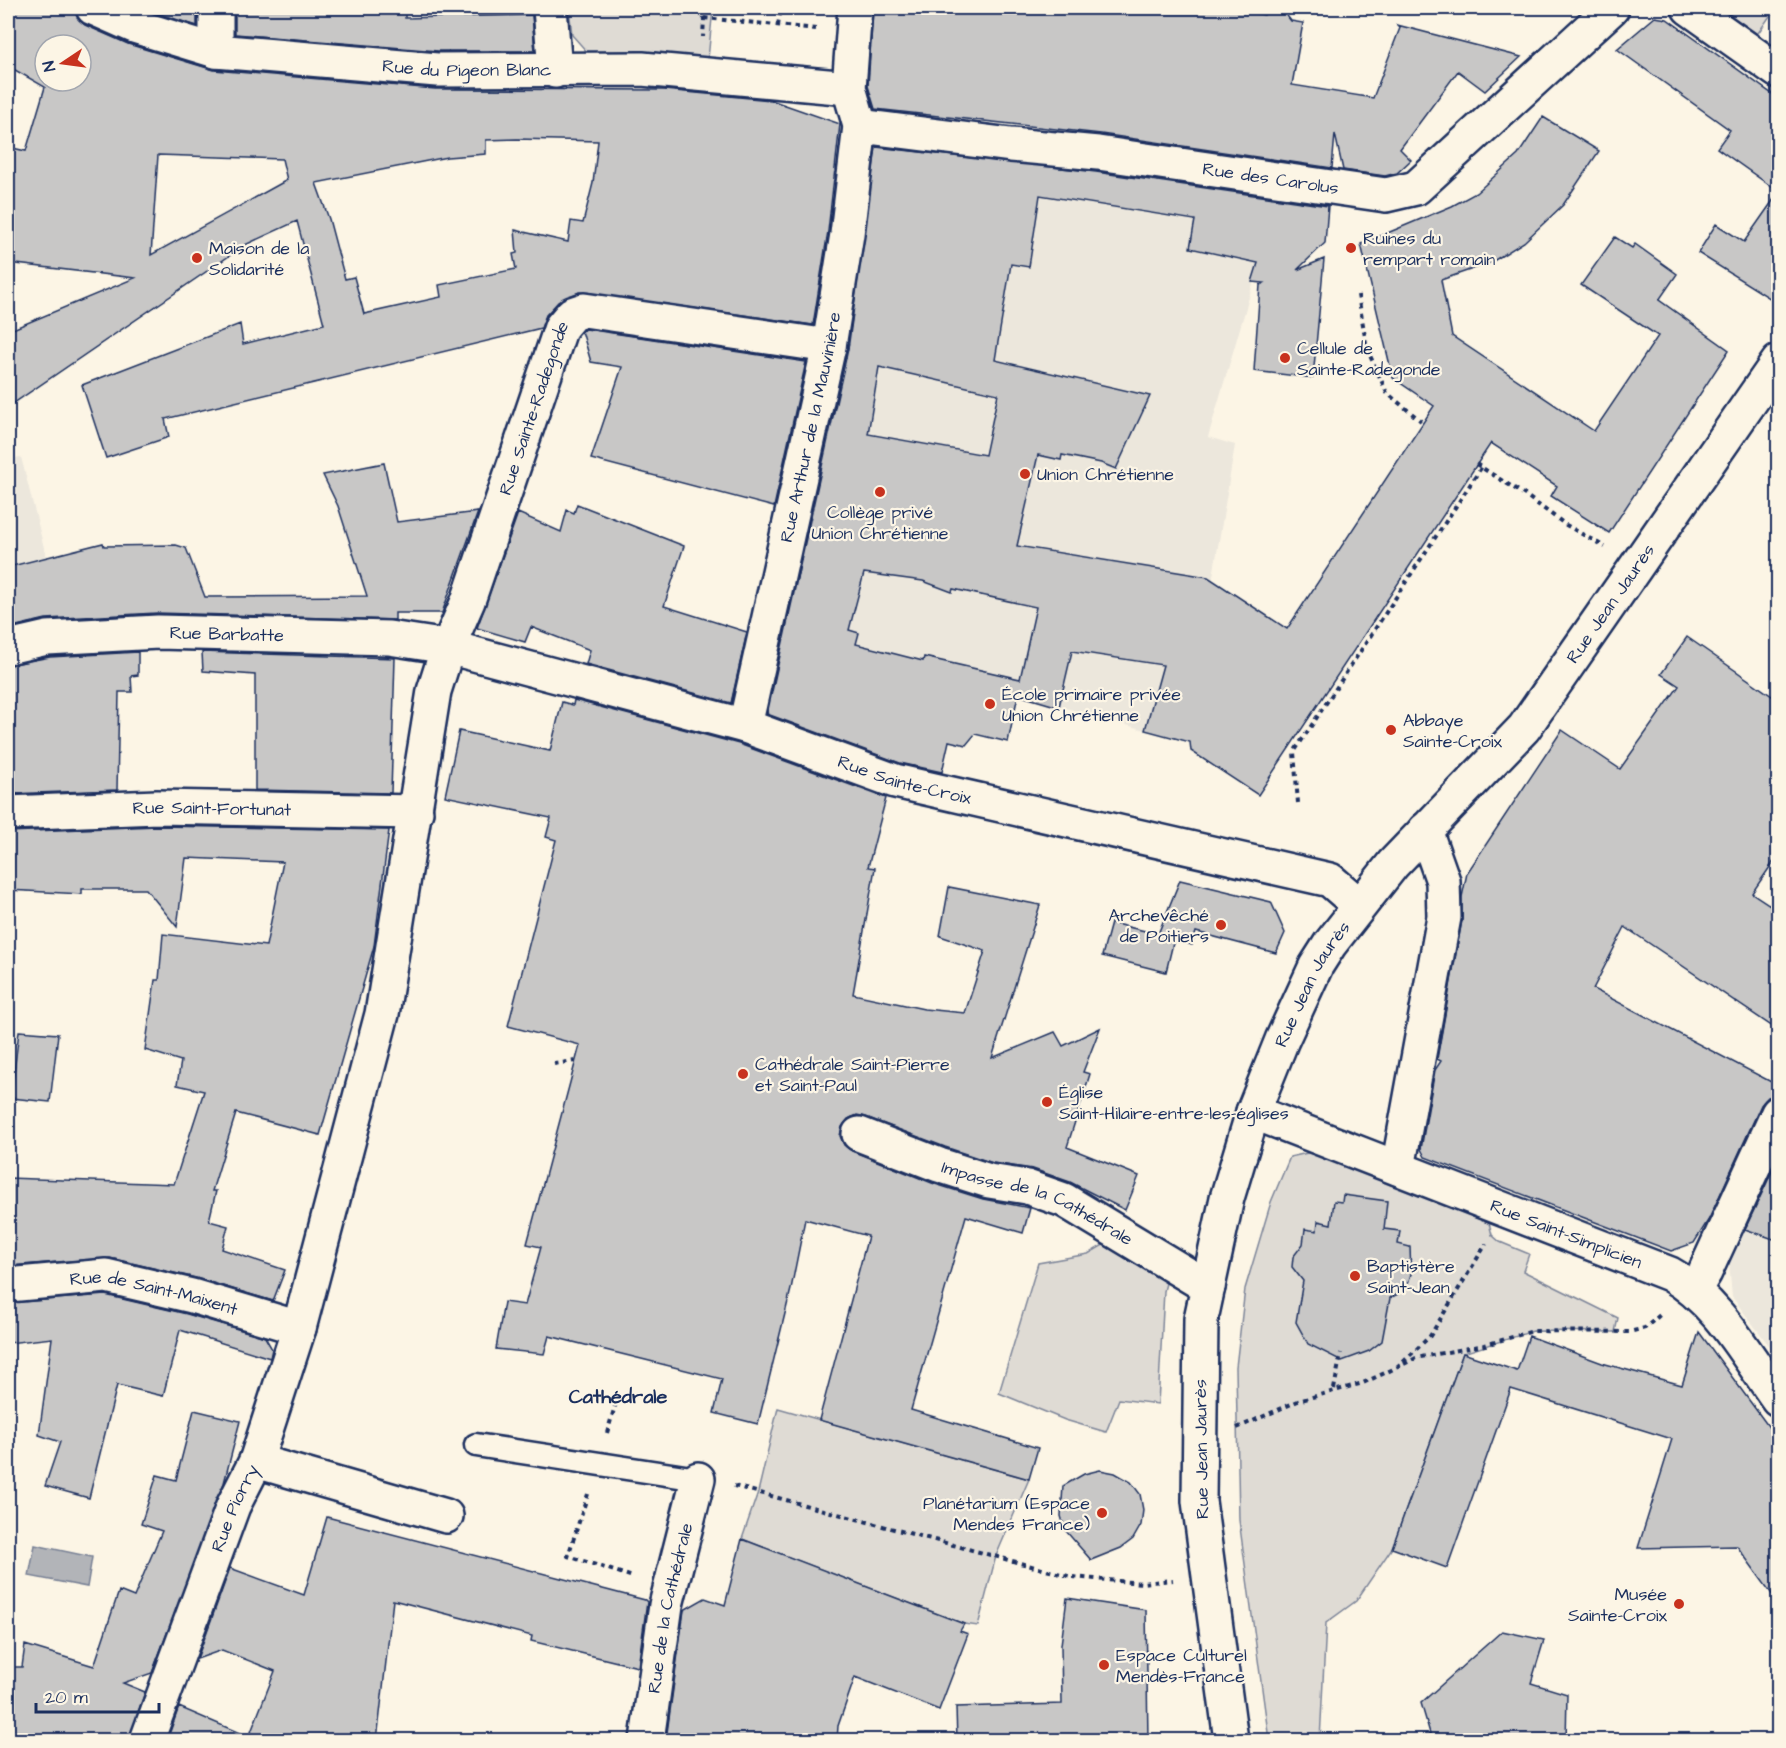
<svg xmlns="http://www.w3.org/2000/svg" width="1786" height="1748" font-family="'Architects Daughter',sans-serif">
<rect width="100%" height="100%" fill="#fcf5e5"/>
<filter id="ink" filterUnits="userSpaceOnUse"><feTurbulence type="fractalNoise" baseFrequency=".0167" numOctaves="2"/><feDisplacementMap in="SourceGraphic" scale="12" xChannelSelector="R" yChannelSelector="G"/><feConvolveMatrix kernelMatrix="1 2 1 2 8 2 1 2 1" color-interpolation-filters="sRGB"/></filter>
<g filter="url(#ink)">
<!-- built -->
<path fill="#ece7dc" d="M944 150 1052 159 1106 171 1230 183V190L1314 201 1311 221 1265 243 1208 437 1235 445 1189 720 1191 743 1019 695 1008 742 975 734 966 745 949 741 940 778 898 769 904 746 779 707 770 693 802 554 852 561 810 521 833 417 849 409 844 367 857 281 927 294Z
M21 457 60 611 8 624V459Z
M1778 1144V1357L1732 1297 1729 1263Z"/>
<!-- green -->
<path fill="#dfdbd4" stroke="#7d8599" stroke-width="1.5" d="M569 8H713L708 59 588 53 572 35Z
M1709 8H1778V17L1772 13 1754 39Z
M1312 1152 1489 1223 1492 1235 1500 1242 1529 1254 1523 1271 1618 1318 1615 1332 1533 1331 1463 1353 1392 1548 1356 1601 1326 1623 1320 1740H1269L1239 1520 1236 1367 1245 1289 1271 1202 1290 1157Z
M1110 1241 1168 1275 1164 1291 1158 1404 1119 1399 1106 1432 1065 1420 999 1393 1038 1263 1088 1254Z
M778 1408 1029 1479 996 1556 978 1626 964 1624 742 1539 758 1492Z"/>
<!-- water -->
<path fill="#b2b4b8" stroke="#767f94" stroke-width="1.5" d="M35 1545 92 1557 87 1587 29 1576Z"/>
<!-- building -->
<path fill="#c8c7c6" stroke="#1b2f5e" stroke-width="1.5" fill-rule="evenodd" d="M8 8H75L78 19 85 25 128 44 214 70 435 89 664 90 771 100 840 124 828 231 813 325 579 292 558 302 546 315 541 328 165 419 169 437 106 458 82 385 240 324 243 344 324 324 297 221 234 250 232 254 8 407V331L135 278 8 263V147L26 151 45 87 8 66ZM45 45H81V81H45ZM517 139 598 141 593 183 583 223 571 221 568 242 515 230 517 253 513 254 516 269 439 285 441 297 364 314 354 277 345 279 329 219 316 183 447 157 486 154V140ZM158 155 282 159 287 180 151 255Z
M139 8H197V26L141 8Z
M235 8H405V18L532 15 535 51H438L235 34Z
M873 8H1227L1264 15 1266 8H1281L1291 21 1303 23 1292 85 1373 98 1400 28 1397 25 1521 57 1485 91 1458 71 1400 149 1411 160 1397 173 1385 176 1343 170 1335 134 1332 168 1101 134 875 109 868 86Z
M1655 17 1667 19 1779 99V192L1717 148 1730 130 1617 49Z
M1543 117 1599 151 1563 205 1524 242 1490 263 1441 280 1452 336 1594 431 1658 336 1581 285 1615 237 1632 248 1635 244 1677 274 1659 300 1729 350 1609 533 1551 496 1557 486 1491 443 1258 795 1191 751 1190 742 1145 730 1163 665 1072 651 1059 707 1018 695 1008 742 975 734 966 745 949 741 942 772 900 763 767 714 848 349 876 147 1096 172 1328 206 1325 243 1297 270 1324 259 1313 378 1254 371 1260 285 1264 283 1252 282 1258 263 1190 248 1195 220 1040 195 1029 267 1011 264 995 360 1150 396 1116 469 1101 463 1062 455 1061 460 1038 455 1017 546 1208 577 1287 629 1434 406 1393 378 1361 244 1452 206 1476 193 1518 155ZM879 367 998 394 985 455 868 434ZM864 573 923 581 952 592 953 589 1036 607 1020 679 924 657 923 661 856 644 859 633 849 630Z
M1779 192V304L1698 253 1716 224 1744 242Z
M586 329 806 362 774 507 591 459 622 367 591 362 582 331Z
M384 463 397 522 478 512 442 613H395V620L157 613 46 619 8 628V567L103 543 104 546 176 545 186 548 205 597 367 596 338 506 323 475Z
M577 504 684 546 664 606 747 632 731 703 586 664 590 650 531 627 525 642 477 628 518 513 561 532 567 510 574 513Z
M1687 637 1779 701V854L1752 893 1779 911V1031L1625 927 1593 989 1779 1086V1095L1768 1097 1761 1105 1709 1219 1694 1243 1671 1251 1425 1157 1421 1149 1435 1070 1441 1061 1437 1059 1462 920V897L1467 873 1562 730 1620 769 1679 686 1661 674Z
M138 652V675L131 676 132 692H119L117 790 8 794V665L50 657Z
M202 652 395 658 391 793 255 790V675L203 671Z
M574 700 739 744 886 798 868 867 875 868 853 994 924 1009 965 1013 985 951 940 936 949 887 1040 905 992 1058 1055 1032 1063 1046 1100 1028 1083 1072 1090 1074 1067 1147 1139 1176 1125 1210 1070 1182 1033 1169 993 1163 945 1147 866 1117 857 1115 848 1119 842 1127 840 1136 844 1145 852 1151 932 1183 983 1199 1030 1208 1023 1233 966 1216 911 1410 1038 1448 1029 1479 819 1420 868 1236 805 1219 791 1289 758 1424 714 1413 722 1379 549 1336 544 1354 496 1349 504 1302 525 1305 541 1247 527 1244 580 1045 508 1026 556 840 546 837 551 818 445 796 459 731 550 751 562 702 573 705Z
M157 826 389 830 374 946 320 1135 236 1113 212 1191H216L209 1221 228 1226 222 1249 285 1270 273 1301 196 1278 110 1258 8 1266V1178L174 1184 204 1091 177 1085 181 1061 145 1050 155 980H159L163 934 266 946 283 862 186 858 177 927 146 889H82V894L8 890V832Z
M1180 880 1271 902 1285 933 1276 953 1196 932 1192 945 1174 939 1166 972 1102 956 1111 923 1158 934Z
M19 1031 58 1034 50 1102 11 1098Z
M1779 1157V1241L1745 1229Z
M1343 1195 1387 1201 1384 1229 1400 1231 1398 1244 1410 1247 1411 1274 1406 1290 1390 1298 1382 1341 1369 1351 1342 1361 1308 1344 1296 1322 1303 1281 1292 1267 1293 1257 1303 1244 1305 1229 1317 1231 1318 1221 1331 1224 1334 1201 1342 1202Z
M105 1295 187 1314 265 1337 272 1349 270 1358 180 1330 163 1396 117 1385 89 1498 45 1486 60 1442 39 1435 52 1338 8 1343V1303Z
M1699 1332 1779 1441V1604L1737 1546 1638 1548 1672 1439 1511 1389 1447 1568 1392 1548 1463 1353 1517 1371 1529 1336 1602 1363 1682 1385Z
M194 1410 240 1421 224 1483 152 1673 123 1683 145 1692 129 1740H8V1667H22L25 1645 94 1666 119 1591 134 1597 162 1531 141 1524 157 1475 176 1480Z
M1100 1470 1115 1473 1131 1482 1140 1494 1143 1510 1141 1525 1133 1539 1121 1548 1091 1560 1065 1530 1061 1516 1063 1486 1084 1474Z
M327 1517 645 1600 647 1602 638 1667 531 1641 532 1636 393 1600 377 1740H167L179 1707 249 1737 275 1671 222 1650 197 1659 230 1568 304 1595Z
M742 1539 964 1624 960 1631 968 1634 939 1710 855 1677 838 1726 837 1740H666L684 1610 705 1598 725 1605Z
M1067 1598 1146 1610 1148 1740H957L956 1707 1062 1704 1061 1645Z
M1502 1631 1544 1640 1531 1683 1567 1694 1566 1740H1432L1421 1703Z"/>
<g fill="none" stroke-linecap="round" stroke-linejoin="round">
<!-- lane casing -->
<g stroke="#1b2f5e" stroke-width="27">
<path id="lane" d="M476 1445 698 1479"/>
</g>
<!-- street casing -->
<g stroke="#1b2f5e" stroke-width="38">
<g id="street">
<path id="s1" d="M93 8 134 26 216 51 437 70 642 69 849 88"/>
<path d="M550 8 555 71"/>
<path d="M1689 8 1778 71"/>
<path d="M216 51V8"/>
<path id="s2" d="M860 126 1011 145 1098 153 1386 195 1416 188 1612 8"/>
<path id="s3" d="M8 647 47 638 158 632 389 638 448 647 745 726 895 781 1330 880 1359 905"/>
<path id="s4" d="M745 726 829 346 847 234 860 126 849 88 855 8"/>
<path id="s5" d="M8 813 157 807 416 812"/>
<path id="s6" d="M1253 1112 1670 1274C1718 1301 1746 1355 1778 1399"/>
<path id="s7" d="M859 1134 939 1165 989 1181 1027 1187 1064 1200 1208 1287"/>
<path d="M1398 1168 1444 917 1443 881 1425 830"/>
<path id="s8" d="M8 1285 106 1276 192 1296 299 1328"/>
<path d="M1695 1289 1705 1272 1778 1113"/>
<path id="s9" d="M256 1461 299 1328 382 1014 434 691 448 647 468 601 561 327 572 314 584 310 829 346"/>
<path id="s10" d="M147 1740 233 1506 256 1461 446 1516"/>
<path id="s11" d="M647 1740 666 1605 698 1479"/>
</g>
</g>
<!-- secondary casing -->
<g stroke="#1b2f5e" stroke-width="38">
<g id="secondary">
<path id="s12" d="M1231 1740 1199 1501 1201 1319 1227 1198 1253 1112 1282 1040 1316 966 1330 944 1393 864 1524 728 1778 362"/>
</g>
</g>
<!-- path -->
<path stroke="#1b2f5e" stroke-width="4" stroke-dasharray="4.5 4.5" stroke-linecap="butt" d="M701 8 704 18 703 37
M704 18 817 29
M778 25 781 8
M1358 295 1367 349 1387 393 1421 421
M1476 464 1525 495 1566 525 1605 547
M1298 803 1294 752 1481 468
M554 1064 575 1061
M1404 1364 1416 1358 1485 1345 1533 1331 1629 1332 1645 1328 1662 1313
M1334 1389 1341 1353
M1237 1428 1298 1401 1363 1383 1398 1367 1430 1336 1486 1244
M607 1433 618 1396
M734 1486 1072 1577 1142 1583 1173 1580
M588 1494 568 1556 633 1577"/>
<!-- lane -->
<use href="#lane" stroke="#fcf5e5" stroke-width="22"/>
<!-- street -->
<use href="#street" stroke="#fcf5e5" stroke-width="33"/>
<!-- secondary -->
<use href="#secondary" stroke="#fcf5e5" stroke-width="33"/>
</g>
</g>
<!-- markers -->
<g fill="#c8321e" stroke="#fcf5e5" stroke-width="2">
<circle cx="1351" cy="248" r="6"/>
<circle cx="197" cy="258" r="6"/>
<circle cx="1285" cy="358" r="6"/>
<circle cx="1025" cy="474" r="6"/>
<circle cx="880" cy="492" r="6"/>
<circle cx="990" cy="704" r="6"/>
<circle cx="1391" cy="730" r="6"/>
<circle cx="1221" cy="925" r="6"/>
<circle cx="743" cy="1074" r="6"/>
<circle cx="1047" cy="1102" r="6"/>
<circle cx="1355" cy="1276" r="6"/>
<circle cx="1102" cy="1513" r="6"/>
<circle cx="1679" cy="1604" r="6"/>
<circle cx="1104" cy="1665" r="6"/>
</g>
<g text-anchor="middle" stroke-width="4.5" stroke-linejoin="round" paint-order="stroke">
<!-- street labels -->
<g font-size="18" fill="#1b2f5e" stroke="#fcf5e5">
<text dy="6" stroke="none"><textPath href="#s1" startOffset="382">Rue du Pigeon Blanc</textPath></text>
<text dy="6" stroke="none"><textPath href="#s2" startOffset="414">Rue des Carolus</textPath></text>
<text dy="6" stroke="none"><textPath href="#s9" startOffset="1092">Rue Sainte-Radegonde</textPath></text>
<text dy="6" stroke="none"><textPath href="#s4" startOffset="306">Rue Arthur de la Mauvinière</textPath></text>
<text dy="6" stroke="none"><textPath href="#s12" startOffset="1264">Rue Jean Jaurès</textPath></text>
<text dy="6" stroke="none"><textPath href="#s3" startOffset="220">Rue Barbatte</textPath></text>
<text dy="6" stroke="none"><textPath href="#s3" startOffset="918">Rue Sainte-Croix</textPath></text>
<text dy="6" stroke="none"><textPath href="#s5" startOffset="204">Rue Saint-Fortunat</textPath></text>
<text dy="6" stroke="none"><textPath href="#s12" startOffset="778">Rue Jean Jaurès</textPath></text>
<text dy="6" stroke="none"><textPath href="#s7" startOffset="192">Impasse de la Cathédrale</textPath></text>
<text dy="6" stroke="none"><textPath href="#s6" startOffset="336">Rue Saint-Simplicien</textPath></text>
<text dy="6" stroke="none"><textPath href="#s8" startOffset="148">Rue de Saint-Maixent</textPath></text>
<text transform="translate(1201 1449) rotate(-91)" y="6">Rue Jean Jaurès</text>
<text dy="6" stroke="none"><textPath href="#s10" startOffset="248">Rue Piorry</textPath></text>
<text dy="6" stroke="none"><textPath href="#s11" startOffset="134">Rue de la Cathédrale</textPath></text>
</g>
<!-- poi labels -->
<g font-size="18" fill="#1b2f5e" stroke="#fcf5e5" text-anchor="start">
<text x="1363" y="244">Ruines du<tspan x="1363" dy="21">rempart romain</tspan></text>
<text x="209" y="254">Maison de la<tspan x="209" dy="21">Solidarité</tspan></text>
<text x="1297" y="354">Cellule de<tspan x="1297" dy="21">Sainte-Radegonde</tspan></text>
<text x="1037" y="480">Union Chrétienne</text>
<text x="880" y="518" text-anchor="middle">Collège privé<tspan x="880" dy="21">Union Chrétienne</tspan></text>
<text x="1002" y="700">École primaire privée<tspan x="1002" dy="21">Union Chrétienne</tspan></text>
<text x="1403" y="726">Abbaye<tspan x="1403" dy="21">Sainte-Croix</tspan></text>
<text x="1209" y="921" text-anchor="end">Archevêché<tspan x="1209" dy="21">de Poitiers</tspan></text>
<text x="755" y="1070">Cathédrale Saint-Pierre<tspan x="755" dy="21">et Saint-Paul</tspan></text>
<text x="1059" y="1098">Église<tspan x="1059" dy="21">Saint-Hilaire-entre-les-églises</tspan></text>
<text x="1367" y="1272">Baptistère<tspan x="1367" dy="21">Saint-Jean</tspan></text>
<text x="1090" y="1509" text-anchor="end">Planétarium (Espace<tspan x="1090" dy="21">Mendes France)</tspan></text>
<text x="1667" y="1600" text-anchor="end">Musée<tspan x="1667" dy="21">Sainte-Croix</tspan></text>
<text x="1116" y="1661">Espace Culturel<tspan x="1116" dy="21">Mendès-France</tspan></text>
</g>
<!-- neighbourhood labels -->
<g font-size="20" font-weight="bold" fill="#1b2f5e" stroke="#fcf5e5">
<text x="618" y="1403">Cathédrale</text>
</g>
</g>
<!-- margin -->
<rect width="1786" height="1748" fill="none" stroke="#fcf5e5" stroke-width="30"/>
<rect x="15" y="15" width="1756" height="1718" fill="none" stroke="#1b2f5e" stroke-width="2" filter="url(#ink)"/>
<!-- north arrow -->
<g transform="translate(63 63) rotate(257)"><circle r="28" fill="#fcf5e5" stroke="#a2a6af" stroke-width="1.5"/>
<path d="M0-4.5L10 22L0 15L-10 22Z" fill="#c8321e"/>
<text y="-9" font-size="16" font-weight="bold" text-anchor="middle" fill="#1b2f5e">N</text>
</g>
<!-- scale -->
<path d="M36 1703v9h123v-9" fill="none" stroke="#1b2f5e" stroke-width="3"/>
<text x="45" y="1703" font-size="18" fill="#1b2f5e" stroke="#fcf5e5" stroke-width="4.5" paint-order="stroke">20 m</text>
</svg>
